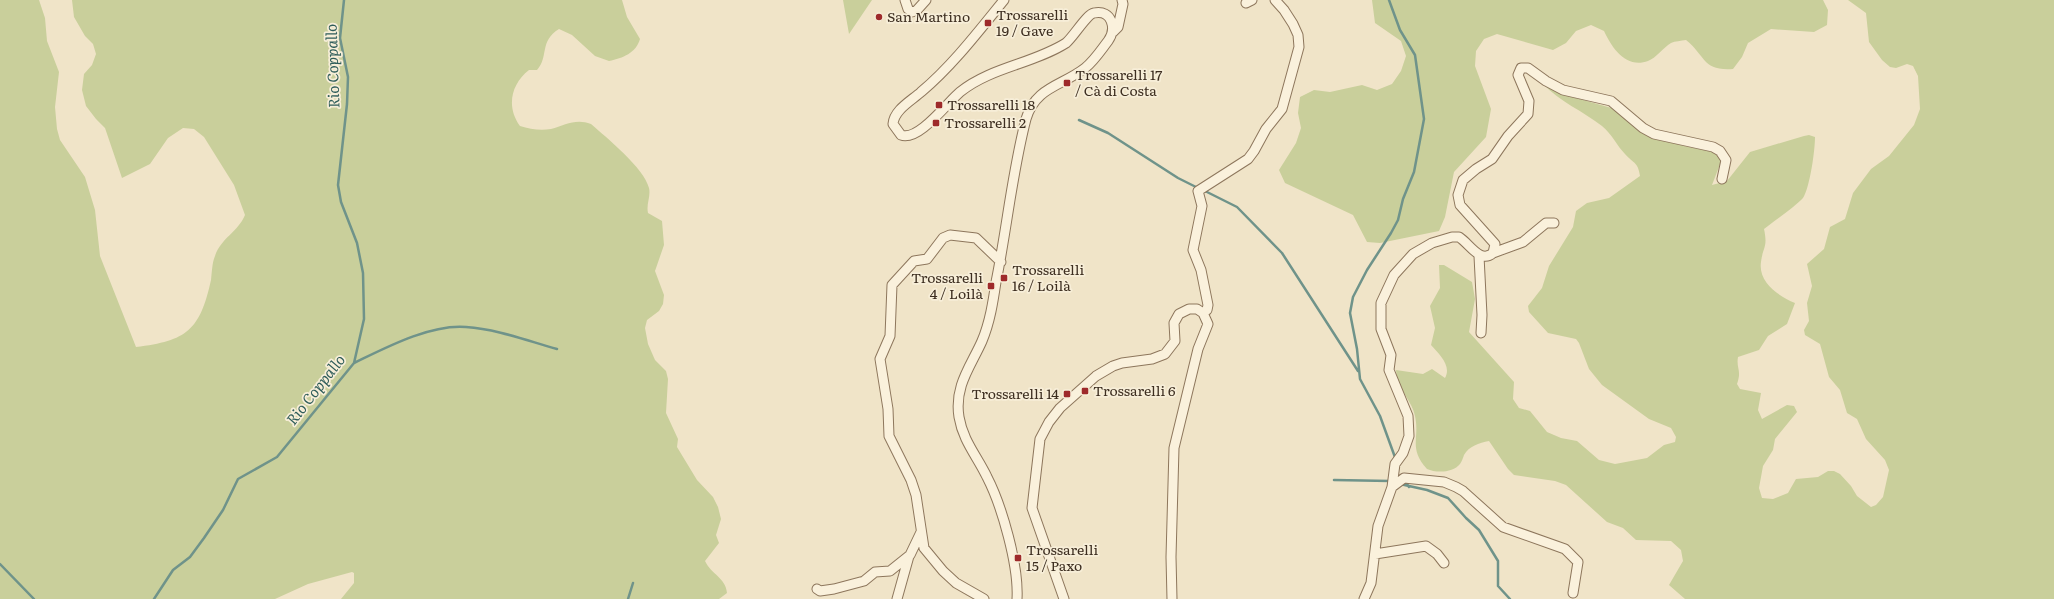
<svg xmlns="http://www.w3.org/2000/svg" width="2054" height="599" font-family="Literata,serif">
<rect width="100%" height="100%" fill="#f0e4c8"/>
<!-- green -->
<path fill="#c9cf9b" d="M0 0H39L45 18 47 41 59 72 55 107 57 129 60 140 85 177 95 210 100 256 136 347C187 341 200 330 211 280 212 272 212 263 215 256 221 238 238 232 245 215L234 185 204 137 194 129 183 128 168 138 150 164 122 178 105 128 96 119 86 106 82 90 84 74 92 65 96 54 93 44 85 36 74 17 72 0H622L627 17 640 39C636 53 623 58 609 61L595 56 572 35 559 29C539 41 549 57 537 70H529C511 84 506 107 520 126 530 129 540 131 551 129 565 125 576 118 591 124 607 138 644 168 649 188 651 196 646 204 648 213L662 221 664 245 655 271 664 295 663 304 659 311 647 320 645 328 648 344 655 360 666 371 668 379 666 413 678 439 677 447 697 480 713 497 718 507 721 519 716 535 719 543 705 561C711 574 726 578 727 593L719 599H341L354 583V573L352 572 308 584 275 599H0Z
M843 0H872L849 34Z
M1372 0H1823L1828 10 1827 25 1814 32 1771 29 1748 43 1742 57 1733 69C1702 71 1706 56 1686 40 1681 41 1675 41 1671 43 1663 48 1656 58 1648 61 1626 69 1612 48 1604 31L1591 25 1576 31 1566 43 1553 50 1497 34 1484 39 1476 51 1475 66 1491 109 1486 137 1454 172 1445 217 1439 231 1380 243 1367 242 1353 215 1285 183 1279 170 1296 143 1301 128 1298 113 1300 97 1314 90 1330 92 1362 85 1377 90 1392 84 1401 71 1406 56 1401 41 1375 23Z
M1848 0H2054V599H1685L1669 585 1683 561 1681 550 1671 541 1636 540 1623 528 1607 522 1566 485 1555 481 1514 475 1508 469 1489 441C1479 443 1469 446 1464 455 1463 458 1462 461 1460 464 1453 473 1436 473 1427 469 1408 448 1420 439 1415 416 1413 402 1397 389 1396 370L1423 374 1432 369 1445 378C1452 366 1439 354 1431 345L1435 328 1430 306 1440 288 1439 265H1444L1472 282 1475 299 1469 332 1514 382 1513 399 1519 408 1530 411 1547 432 1561 438 1577 441 1599 460 1615 464 1647 458 1664 445 1675 442 1676 437 1671 428 1649 419 1602 385 1589 369 1579 343 1576 339 1548 333 1529 312 1528 306 1542 288 1549 266 1573 227 1576 211 1587 203 1609 198 1640 176C1638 162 1634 164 1625 154 1617 146 1612 134 1602 126 1583 111 1560 102 1543 84L1562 94 1615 109 1650 135 1684 146 1714 152 1722 159 1712 185 1727 181 1750 152 1804 136 1809 135 1815 137C1815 150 1810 187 1803 198 1796 206 1774 221 1764 229 1768 248 1763 246 1761 262 1758 282 1778 296 1795 303L1787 324 1768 336 1759 350 1738 357C1736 369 1742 370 1737 384L1740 389 1761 393 1758 410 1762 419 1787 405 1794 406 1797 412 1775 439 1773 450 1763 466 1759 488 1762 498 1773 499 1788 493 1796 479 1818 477 1828 471H1834L1840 474 1851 486 1857 496 1871 507 1876 505 1883 497 1889 470 1885 460 1866 439 1857 419 1847 413 1840 390 1829 377 1820 344 1805 335 1804 330 1809 321 1807 303 1812 286 1807 264 1824 249 1830 227 1845 219 1853 193 1871 169 1889 156 1914 125 1920 109 1918 76 1913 66 1907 64 1896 68 1890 67 1882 60 1869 42 1866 13Z"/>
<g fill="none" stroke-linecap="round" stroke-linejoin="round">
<!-- stream -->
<path stroke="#6f938a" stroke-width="2.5" d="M1389 0 1400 30 1415 55 1424 119 1414 172 1403 199 1398 220 1391 233 1367 270 1353 297 1350 313 1357 349 1360 379 1380 416 1396 460
M1079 120 1108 133 1178 178 1198 188
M1203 190 1237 207 1282 253 1358 371
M354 363C385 348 430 324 466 327 497 329 528 341 557 349
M1334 480 1390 481
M1405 481 1409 487
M1400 484 1427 490 1448 498 1466 518 1479 530 1498 561V586L1510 599
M0 564 34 599
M154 599 173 570 190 557 204 538 223 510 238 479 277 457 354 363 364 319 363 273 357 243 341 202 338 185 347 104 348 77 340 38 344 0
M628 599 633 583"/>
<!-- minor casing -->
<g stroke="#8d765c" stroke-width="11">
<path id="minor" d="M905 0 908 9 912 12 917 10 926 0
M1004 0C978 32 952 66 921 92 911 101 894 110 893 124L901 135C918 142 947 103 960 92 991 67 1033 64 1066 43 1074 36 1087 14 1094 13 1112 9 1117 29 1108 41 1101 50 1094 61 1085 68 1062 86 1035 87 1026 119 1012 173 1007 228 996 282 993 302 990 322 982 341 971 366 954 386 959 417 963 441 977 456 987 477 1002 506 1019 566 1017 599
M1246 3 1252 0
M1113 32 1118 27 1123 4 1122 0
M1493 253 1523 242 1546 223H1554
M1479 256 1482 315 1481 333
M1203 313 1207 310 1208 305 1201 270 1193 250 1202 206 1198 191 1248 159 1254 151 1266 129 1282 109 1299 47 1298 35 1293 24 1284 10 1275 0
M1392 487 1404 478 1444 482 1456 487 1463 491 1503 527 1565 549 1578 562 1573 593
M1375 554 1426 546 1437 554 1444 563
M817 589 820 591 834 589 864 581 875 572 890 571 910 555 921 532
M897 599 909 556
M984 599 956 583 943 571 924 548 916 495 911 480 889 436 888 409 880 359 890 336 892 285 914 261 927 259 943 238 950 235 976 238 1001 262
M1064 599 1032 508 1040 439 1049 422 1060 408 1096 376 1113 366 1122 363 1152 359 1165 354 1175 341 1174 323 1179 314 1189 309H1197L1203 313 1208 324 1198 349 1174 448 1171 557 1172 599
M1364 599 1371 583 1378 526 1392 487 1395 464 1403 453 1409 436 1408 416 1389 370 1391 355 1381 329V303L1394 275 1413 254 1432 243 1452 237H1459C1470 244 1480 264 1493 253L1495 244 1460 205 1458 195 1463 180 1476 169 1492 159 1508 136 1528 114 1529 101 1518 75 1521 68H1528L1546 81 1563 90 1611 101 1643 128 1654 134 1713 147 1720 151 1726 160 1722 179"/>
</g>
<!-- minor -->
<use href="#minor" stroke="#faf1dc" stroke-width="9"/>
</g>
<!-- markers -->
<g fill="#9e2a2b" stroke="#f7eed8" stroke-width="1.5">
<circle cx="879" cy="17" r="4"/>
<rect x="984" y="19" width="8" height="8" rx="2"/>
<rect x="1063" y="79" width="8" height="8" rx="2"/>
<rect x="935" y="101" width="8" height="8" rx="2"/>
<rect x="932" y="119" width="8" height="8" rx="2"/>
<rect x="1000" y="274" width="8" height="8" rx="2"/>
<rect x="987" y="282" width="8" height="8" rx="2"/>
<rect x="1081" y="387" width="8" height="8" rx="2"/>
<rect x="1063" y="390" width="8" height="8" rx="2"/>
<rect x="1014" y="554" width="8" height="8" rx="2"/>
</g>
<g text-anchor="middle" stroke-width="3.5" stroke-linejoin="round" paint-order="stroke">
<!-- poi labels -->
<g font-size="14" fill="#3d2e20" stroke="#f7eed8" text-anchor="start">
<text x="996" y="20">Trossarelli<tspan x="996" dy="16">19 / Gave</tspan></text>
<text x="887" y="22">San Martino</text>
<text x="1075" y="80">Trossarelli 17<tspan x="1075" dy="16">/ Cà di Costa</tspan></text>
<text x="947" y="110">Trossarelli 18</text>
<text x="944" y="128">Trossarelli 2</text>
<text x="1012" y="275">Trossarelli<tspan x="1012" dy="16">16 / Loilà</tspan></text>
<text x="983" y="283" text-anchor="end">Trossarelli<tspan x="983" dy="16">4 / Loilà</tspan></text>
<text x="1093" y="396">Trossarelli 6</text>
<text x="1059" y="399" text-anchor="end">Trossarelli 14</text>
<text x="1026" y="555">Trossarelli<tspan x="1026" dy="16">15 / Paxo</tspan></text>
</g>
<!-- water labels -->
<g font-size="15" font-style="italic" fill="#2f5d5a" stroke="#f7eed8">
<text transform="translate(333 66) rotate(-92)" y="5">Rio Coppallo</text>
<text transform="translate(316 390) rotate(-52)" y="5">Rio Coppallo</text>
</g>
</g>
</svg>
